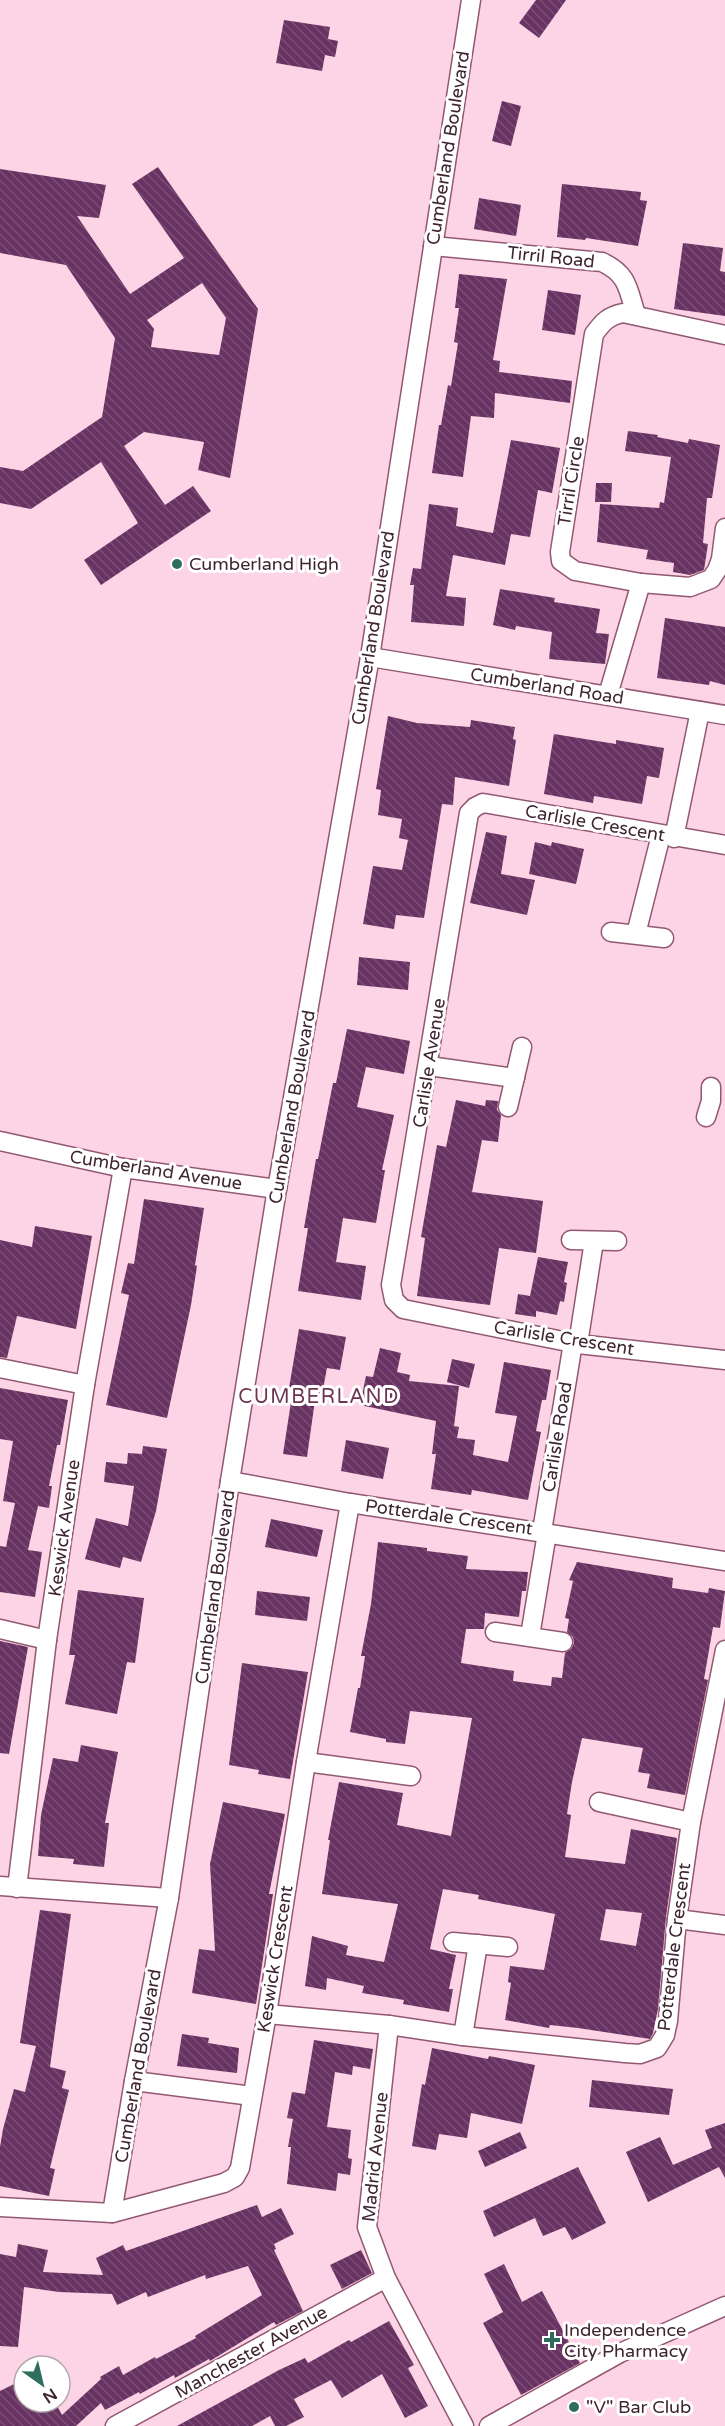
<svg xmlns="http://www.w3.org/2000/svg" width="725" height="2426" viewBox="0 0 725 2426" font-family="'Varela Round',sans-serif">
<defs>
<pattern id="building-back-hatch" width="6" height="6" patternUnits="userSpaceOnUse" patternTransform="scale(1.5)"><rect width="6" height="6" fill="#683262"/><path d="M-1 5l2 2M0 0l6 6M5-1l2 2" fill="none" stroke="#7b4e75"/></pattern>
</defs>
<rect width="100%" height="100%" fill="#fdd4e5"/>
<g fill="url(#building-back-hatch)" fill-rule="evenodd">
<polygon points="536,0 566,0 539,38 519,23"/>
<polygon points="284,20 330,27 328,39 338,41 335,57 325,55 322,71 276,63"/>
<polygon points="502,101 521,106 511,146 492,141"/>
<path d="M158,167L258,309L230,478L198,470L204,442L144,432L124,446L165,505L193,486L211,511L101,585L84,560L138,523L101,462L31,509L0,503V467L23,471L102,417L115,338L66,265L0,253V169L106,185L99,218L77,216L130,294L184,258L132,184ZM202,283L226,318L219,355L151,347L154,329L147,320Z"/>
<polygon points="562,184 641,192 640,200 647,201 638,246 586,238 585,240 557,237"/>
<polygon points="479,198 521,205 516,236 474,229"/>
<polygon points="683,243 723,248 720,271 725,272 725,316 674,309"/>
<polygon points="459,274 507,279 493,360 500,361 499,372 572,381 570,403 495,393 494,418 471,416 463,477 432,473 439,425 441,425 448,385 451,386 458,343 454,342 459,308 455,308"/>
<polygon points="548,290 581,295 575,335 542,330"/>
<polygon points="628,431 658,435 657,437 688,443 689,439 720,445 712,498 707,498 703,543 708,544 704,570 690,575 673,572 674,563 646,559 648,550 597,542 600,504 659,508 660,502 664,503 671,457 625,451"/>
<polygon points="511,440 560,448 552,493 538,490 530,537 511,534 505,565 453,555 446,596 466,598 464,626 411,622 414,585 410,585 413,568 421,569 429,504 458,508 456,526 493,533"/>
<polygon points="596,483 612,483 611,502 595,502"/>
<polygon points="500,589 555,598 554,602 600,609 596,633 609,634 605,664 549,659 552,632 516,626 515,630 493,625"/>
<polygon points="665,618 725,627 725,685 710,681 709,685 657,678"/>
<polygon points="388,716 417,723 470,727 471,720 515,727 513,739 516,740 509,786 455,777 453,805 442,804 424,918 396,915 394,929 363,924 373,866 402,870 408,840 399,838 402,819 378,815 381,790 376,789"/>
<polygon points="554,734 616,744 616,740 664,748 659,778 647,776 642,804 594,796 593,803 544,794"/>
<polygon points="486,832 507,836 501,874 535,880 527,915 470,903"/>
<polygon points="535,842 551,846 552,842 584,849 576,884 529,874"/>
<polygon points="359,957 410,962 408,990 357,985"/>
<polygon points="347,1029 410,1041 404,1074 366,1067 357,1107 394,1115 382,1170 385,1170 376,1223 343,1218 336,1262 366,1266 361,1300 298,1291 308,1228 304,1228 316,1159 318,1159 333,1083 336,1083"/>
<polygon points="456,1100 485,1106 486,1100 498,1101 497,1110 501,1115 498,1142 482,1140 472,1192 543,1201 536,1253 499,1248 490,1305 417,1296 425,1238 421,1237 437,1145 446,1147"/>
<polygon points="144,1199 204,1208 195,1265 197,1266 191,1305 167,1418 106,1405 129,1295 121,1293 128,1263 134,1264"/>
<polygon points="35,1226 92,1236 76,1329 17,1316 7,1358 0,1357 0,1240 32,1247"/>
<polygon points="538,1257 568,1262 564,1282 567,1283 564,1302 560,1301 557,1315 536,1311 536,1317 515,1314 518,1294 530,1296"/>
<polygon points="299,1329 346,1337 340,1370 327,1368 322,1394 316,1393 307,1457 283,1454 293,1389 289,1388"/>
<polygon points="380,1348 401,1353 397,1372 410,1375 409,1381 459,1386 454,1426 459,1427 457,1438 475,1440 473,1455 508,1462 517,1416 495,1413 504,1362 551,1370 546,1400 542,1400 536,1431 541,1432 528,1500 472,1490 471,1495 431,1489 436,1454 432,1454 436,1421 360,1405 366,1376 373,1377"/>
<polygon points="452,1359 475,1364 469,1388 447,1382"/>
<polygon points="0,1388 68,1400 60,1445 57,1445 49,1486 52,1486 49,1508 38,1506 28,1550 42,1552 35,1597 0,1592 0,1546 6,1547 15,1503 3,1501 13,1441 0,1439"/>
<polygon points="346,1440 389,1448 383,1479 341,1471"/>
<polygon points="143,1446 167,1449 156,1511 141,1562 123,1557 120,1568 85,1559 96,1518 128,1526 134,1486 104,1482 106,1462 127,1464 128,1453 142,1454"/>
<polygon points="271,1519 323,1530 317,1557 265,1547"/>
<path d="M378,1542L427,1548V1551L468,1556L466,1569L528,1572L526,1591H522L519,1617L485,1613L484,1629H466L461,1663L514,1671L513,1681L551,1686L552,1677L562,1678L565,1653L571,1649L574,1643L573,1637L567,1632L569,1619L565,1618L573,1581L569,1580L577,1562L673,1578L672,1588L708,1593L709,1588L725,1591L720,1628L713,1627L704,1679L708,1680L685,1795L647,1788L650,1774L638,1772L643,1748L582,1738L572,1782L567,1814L571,1815L565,1857L625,1864L631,1829L677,1838L666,1917L658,2009L653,2033L650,2039L578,2028L550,2025L549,2028L505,2020L511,1983L508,1982L510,1966L544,1970L555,1914L478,1899L479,1895L443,1889L430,1949L456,1955L449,1989H453L449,2012L403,2004L404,2000L362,1993L364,1986L327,1978L326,1990L305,1986L312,1936L348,1946L346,1955L384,1962L398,1904L322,1894L330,1840H328L339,1782L403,1793L397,1825L451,1836L472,1718L410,1711L405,1744L386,1742V1739L350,1732L358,1688H360L365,1656H361L371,1604ZM606,1909L642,1913L636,1946L600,1940Z"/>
<polygon points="78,1590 144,1598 135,1663 127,1662 117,1714 65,1704 75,1655 69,1655"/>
<polygon points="257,1591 310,1597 307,1621 255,1615"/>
<polygon points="0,1641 28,1647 9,1754 0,1753"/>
<polygon points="242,1663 308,1672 290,1779 258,1774 259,1770 229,1765"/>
<polygon points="81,1745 118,1752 105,1823 109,1823 104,1867 73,1864 74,1859 38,1856 41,1815 53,1758 78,1762"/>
<polygon points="223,1802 285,1814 269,1894 273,1894 256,2004 192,1993 199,1949 215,1951 210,1864"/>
<polygon points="40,1910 71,1914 50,2067 66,2071 62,2088 69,2090 50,2168 55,2169 49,2196 0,2186 0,2147 3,2129 14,2089 25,2092 36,2046 20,2043"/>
<polygon points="182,2034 209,2038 208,2043 239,2048 237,2073 177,2066"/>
<polygon points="314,2040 373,2049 370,2069 353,2066 352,2075 335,2072 327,2127 351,2130 348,2158 352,2159 350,2175 338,2173 336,2191 287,2184 291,2147 288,2147 293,2119 287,2118 292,2092 305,2094"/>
<polygon points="432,2048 488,2059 489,2056 535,2065 522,2124 471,2113 467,2138 439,2134 436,2150 412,2146 422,2084 425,2085"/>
<polygon points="592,2080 673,2089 669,2115 589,2107"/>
<polygon points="725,2123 725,2178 719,2167 648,2202 626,2152 660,2137 673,2165 712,2148 705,2130"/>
<polygon points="520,2132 527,2148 485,2167 478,2151"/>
<polygon points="578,2167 606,2223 572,2240 565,2227 543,2236 535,2218 494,2237 483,2211"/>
<polygon points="257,2205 262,2217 281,2208 294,2234 274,2244 276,2249 274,2250 303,2311 276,2325 274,2322 210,2361 209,2359 175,2378 174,2375 140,2394 139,2392 105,2410 101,2403 76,2426 0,2426 0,2391 24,2379 24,2402 55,2402 62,2415 101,2379 100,2377 119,2366 123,2375 155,2357 156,2359 196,2338 195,2336 262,2295 248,2266 206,2279 205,2275 148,2297 146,2292 117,2305 112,2294 59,2292 24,2287 18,2347 0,2346 0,2254 16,2257 18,2244 48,2250 43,2272 103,2275 96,2258 123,2245 126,2251"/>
<polygon points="361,2250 372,2273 342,2289 330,2265"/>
<polygon points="504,2264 522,2302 542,2291 580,2363 521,2395 483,2323 503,2312 484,2274"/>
<polygon points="389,2321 414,2365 408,2368 428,2406 405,2418 382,2374 342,2398 331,2380 294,2399 304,2417 286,2426 275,2426 270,2416 252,2426 177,2426 279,2370 305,2358 308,2363 349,2340 351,2342"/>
</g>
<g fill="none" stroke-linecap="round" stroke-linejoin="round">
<g stroke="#925872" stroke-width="21">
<g id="minor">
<path d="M433,246L602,262C628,274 628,289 636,315"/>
<path d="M725,335L623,313C608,316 603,322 594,334L560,552L561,561L575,571L641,583L690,587L711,579L717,570L721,559L725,528"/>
<polyline points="370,657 725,715"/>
<polyline points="608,695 641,583"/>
<polyline points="674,838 700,711"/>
<polyline points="725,845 483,803 475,807 469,813 391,1285 394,1300 403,1309 578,1344 725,1360"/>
<polyline points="611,932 664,938"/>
<polyline points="636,934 661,835"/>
<polyline points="429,1066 515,1078"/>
<polyline points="508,1107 522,1047"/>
<polyline points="706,1117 711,1101 711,1087"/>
<polyline points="0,1141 123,1168 277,1189"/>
<polyline points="571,1240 617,1241"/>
<polyline points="578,1344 594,1241"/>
<polyline points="0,1368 85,1385"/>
<polyline points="230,1481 350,1503 725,1561"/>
<polyline points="542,1531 573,1343"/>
<polyline points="0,1629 47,1640"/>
<polyline points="495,1632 563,1642"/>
<polyline points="530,1636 547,1533"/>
<polyline points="306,1762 411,1776"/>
<polyline points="599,1802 691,1822"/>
<polyline points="0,1886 169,1898"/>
<polyline points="17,1888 47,1640 85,1385 123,1168"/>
<polyline points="677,1919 725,1925"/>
<polyline points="453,1942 508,1947"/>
<polyline points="267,2014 389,2025 367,2227 386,2278 464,2426"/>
<polyline points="389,2025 463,2036 625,2053 640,2054 657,2048 665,2035 668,2021 677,1919 691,1822 725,1650"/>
<polyline points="463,2036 478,1944"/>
<polyline points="134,2081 252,2096"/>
<polyline points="0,2207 112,2213 224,2183 235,2177 240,2168 267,2014 306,1762 350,1503"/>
<polyline points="112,2213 134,2081 169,1898 230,1481 277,1189 370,657 471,0"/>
<polyline points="115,2426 386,2278"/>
<polyline points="489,2426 620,2353 725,2306"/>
</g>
</g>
<use href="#minor" stroke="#fff" stroke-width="18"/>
</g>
<g fill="#2f6e5c" stroke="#fff" stroke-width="2">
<circle cx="177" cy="564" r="6"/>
<path d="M549 2331h6v6h6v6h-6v6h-6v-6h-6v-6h6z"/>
<circle cx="574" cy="2407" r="6"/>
</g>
<g text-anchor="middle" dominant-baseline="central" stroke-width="6" stroke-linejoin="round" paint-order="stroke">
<g font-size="18" fill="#3e2530" stroke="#fff">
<text transform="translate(448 148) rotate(-81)">Cumberland Boulevard</text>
<text transform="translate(551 257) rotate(6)">Tirril Road</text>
<text transform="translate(571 481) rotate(-81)">Tirril Circle</text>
<text transform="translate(373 628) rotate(-81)">Cumberland Boulevard</text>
<text transform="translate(547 686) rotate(9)">Cumberland Road</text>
<text transform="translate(595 823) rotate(10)">Carlisle Crescent</text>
<text transform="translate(429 1063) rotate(-81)">Carlisle Avenue</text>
<text transform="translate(292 1107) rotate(-80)">Cumberland Boulevard</text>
<text transform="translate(156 1170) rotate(9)">Cumberland Avenue</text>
<text transform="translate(564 1338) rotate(9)">Carlisle Crescent</text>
<text transform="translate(557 1437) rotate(-81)">Carlisle Road</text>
<text transform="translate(449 1517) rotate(8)">Potterdale Crescent</text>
<text transform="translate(64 1528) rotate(-82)">Keswick Avenue</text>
<text transform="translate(215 1587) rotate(-82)">Cumberland Boulevard</text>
<text transform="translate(674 1947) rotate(-83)">Potterdale Crescent</text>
<text transform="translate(275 1959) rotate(-81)">Keswick Crescent</text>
<text transform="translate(138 2066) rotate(-80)">Cumberland Boulevard</text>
<text transform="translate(375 2157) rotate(-84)">Madrid Avenue</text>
<text transform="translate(251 2352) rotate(-29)">Manchester Avenue</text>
</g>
<g font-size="18" fill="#3e2530" stroke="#fff" text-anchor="start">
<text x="189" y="564">Cumberland High</text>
<text x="564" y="2330">Independence<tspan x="564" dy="21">City Pharmacy</tspan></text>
<text x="586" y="2407">"V" Bar Club</text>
</g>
<g font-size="20" letter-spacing="1.5" fill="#6c354f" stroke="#fff">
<text x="319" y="1397">CUMBERLAND</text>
</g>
</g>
<g transform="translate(42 2384) rotate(146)"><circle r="28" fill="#ffffff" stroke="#b2a8ac" stroke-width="1.5"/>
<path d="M0-4.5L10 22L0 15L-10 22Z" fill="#2f6e5c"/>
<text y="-9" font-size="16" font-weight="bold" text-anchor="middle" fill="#3e2530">N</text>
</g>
</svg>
